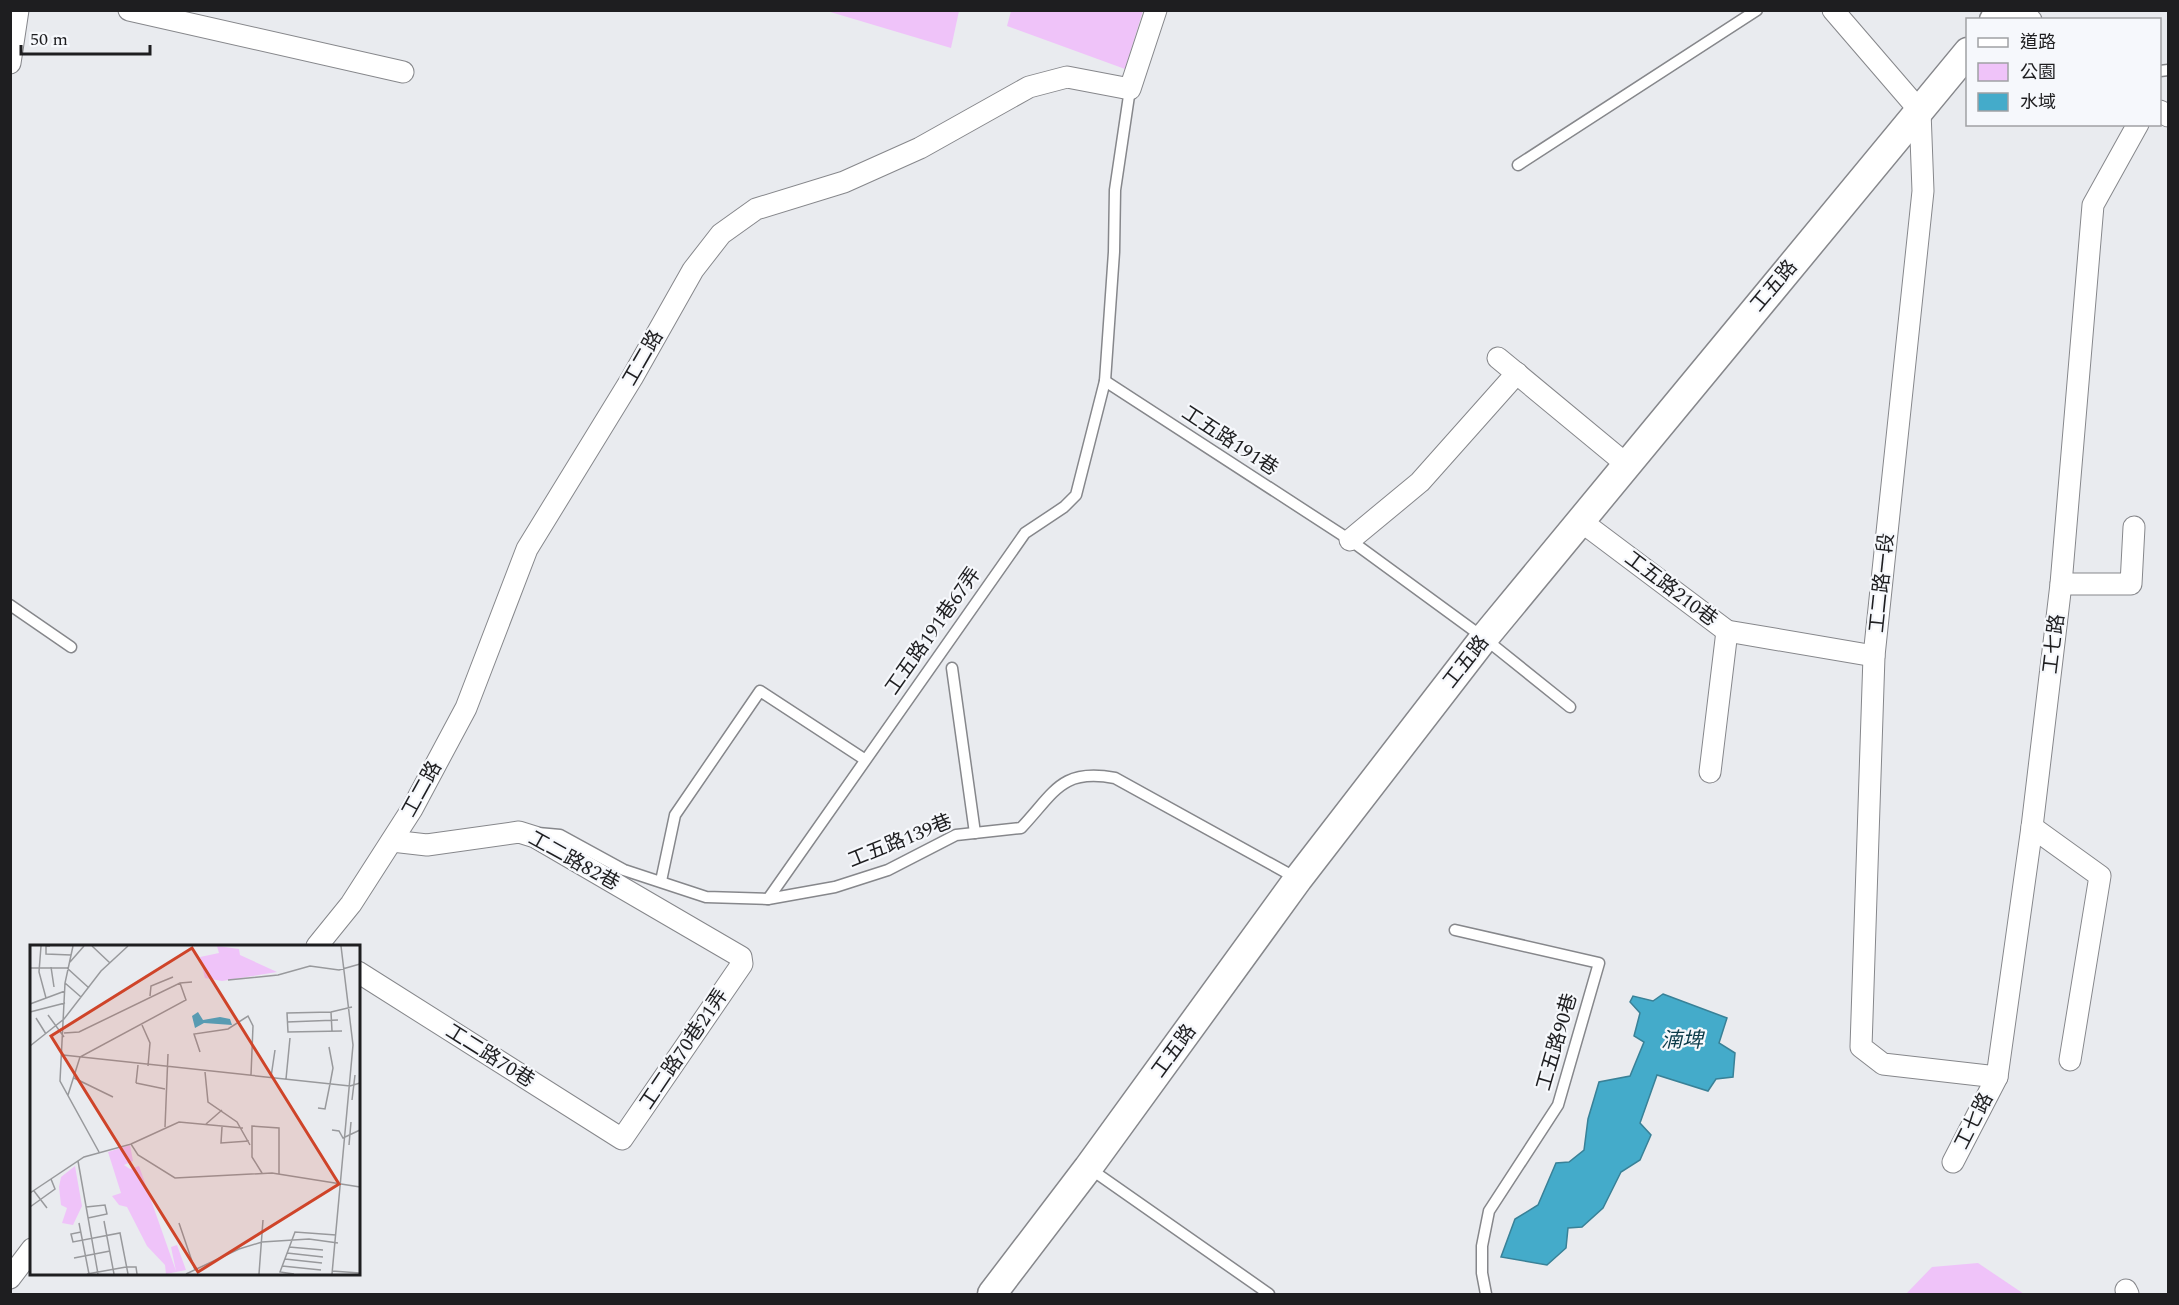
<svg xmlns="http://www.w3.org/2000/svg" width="2179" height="1305" viewBox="0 0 2179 1305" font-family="Spectral,'Noto Sans TC',serif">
<rect width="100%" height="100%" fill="#e9ebef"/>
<g fill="#efc3f9">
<polygon points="827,11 959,10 959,11 951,48"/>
<polygon points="1011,11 1011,10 1143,11 1125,69 1007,26"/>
<polygon points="1978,1263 2024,1294 1906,1294 1932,1267"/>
</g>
<polygon fill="#44abca" stroke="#398197" stroke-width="1.5" points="1663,994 1727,1018 1719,1043 1735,1053 1733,1077 1716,1079 1708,1091 1657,1075 1640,1123 1651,1135 1640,1160 1621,1172 1603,1208 1582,1227 1568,1228 1566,1248 1547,1265 1501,1257 1515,1219 1538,1205 1556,1163 1569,1162 1584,1150 1588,1119 1599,1082 1630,1076 1644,1042 1634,1036 1640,1013 1630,1002 1633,996 1653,1001"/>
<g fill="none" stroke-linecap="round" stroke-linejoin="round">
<g stroke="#86878b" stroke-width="13">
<g id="lane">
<polyline points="2160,71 2168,70"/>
<polyline points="1518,165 1757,10"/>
<polyline points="1105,381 1350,540 1484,638 1570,707"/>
<polyline points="10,605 71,647"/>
<polyline points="952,668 975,833"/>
<path d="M538,833L560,835L624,870L706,897L768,899L835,887L888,870L956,835L1021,828C1055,792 1061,768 1115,778L1298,879"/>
<polyline points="661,881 675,815 760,691 864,759"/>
<polyline points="768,899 1025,533 1064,507 1076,495 1105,381 1114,252 1115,190 1130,89"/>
<polyline points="1455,930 1599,963 1558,1105 1489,1211 1482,1246 1482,1273 1486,1294"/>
<polyline points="1089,1168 1269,1294"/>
</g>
</g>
<g stroke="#86878b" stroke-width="23">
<g id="street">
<polyline points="129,10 403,72"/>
<polyline points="1833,10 1920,111 1923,191 1874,656 1861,1047 1883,1064 1997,1077"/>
<polyline points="2019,10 2031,20"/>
<polyline points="10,63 18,10"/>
<polyline points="2160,111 2168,116"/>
<polyline points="1498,358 1626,464"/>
<polyline points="1582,522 1727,631 1874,656"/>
<polyline points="1350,540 1420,482 1517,373"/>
<polyline points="2061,584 2131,584 2134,527"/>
<polyline points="1710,772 1727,631"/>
<polyline points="2032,827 2100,876 2070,1060"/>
<polyline points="317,946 351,904 412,809 466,708 527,549 632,378 693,270 721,234 756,209 844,182 920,148 1029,87 1067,77 1130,89 1156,10"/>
<polyline points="358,972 622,1139 742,964 741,957 535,837 519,832 427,845 392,841"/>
<polyline points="1953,1162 1997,1077 2032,827 2061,584 2093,205 2138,124"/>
<polyline points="10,1278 32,1249"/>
<polyline points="2126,1290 2128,1294"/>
</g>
</g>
<g stroke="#86878b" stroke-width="31">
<g id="secondary">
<polyline points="1994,20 2001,10"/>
<polyline points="992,1294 1088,1168 1298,879 1484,638 1968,52"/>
</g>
</g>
<use href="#lane" stroke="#fff" stroke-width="10"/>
<use href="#street" stroke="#fff" stroke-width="21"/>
<use href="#secondary" stroke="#fff" stroke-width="28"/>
</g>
<g text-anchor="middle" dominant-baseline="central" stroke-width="4.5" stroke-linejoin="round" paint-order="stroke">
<g font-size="20" fill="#1e1e20" stroke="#f6f8fc">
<text transform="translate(1774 286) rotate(-50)">工五路</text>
<text transform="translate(643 358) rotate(-60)">工二路</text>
<text transform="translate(1230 441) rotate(33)">工五路191巷</text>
<text transform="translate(1882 583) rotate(-84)">工二路一段</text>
<text transform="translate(1671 589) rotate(37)">工五路210巷</text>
<text transform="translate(933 631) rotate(-55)">工五路191巷67弄</text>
<text transform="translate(2054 644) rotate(-83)">工七路</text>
<text transform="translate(1466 662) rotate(-52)">工五路</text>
<text transform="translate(422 789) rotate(-61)">工二路</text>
<text transform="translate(900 841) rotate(-22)">工五路139巷</text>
<text transform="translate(574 861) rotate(29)">工二路82巷</text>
<text transform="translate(1557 1042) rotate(-74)">工五路90巷</text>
<text transform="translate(684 1049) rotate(-56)">工二路70巷21弄</text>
<text transform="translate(1174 1051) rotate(-54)">工五路</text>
<text transform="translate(490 1056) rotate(32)">工二路70巷</text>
<text transform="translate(1974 1121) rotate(-63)">工七路</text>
</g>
<g font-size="21" font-style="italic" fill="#0c3b49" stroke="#f6f8fc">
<text x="1682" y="1041">湳埤</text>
</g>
</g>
<g transform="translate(30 945)">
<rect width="330" height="330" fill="#e9ebef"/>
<path d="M187,1L209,4L210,10L247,27L192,36L175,33L170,12L189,8ZM100,200L103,216L94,220L100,224L109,221L146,326L141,302L147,300L156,325L136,329L135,320L117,301L97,262L89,260L82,251L91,248L78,207ZM45,221L52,261L43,280L32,278L37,263L31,260L29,242L31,232Z" fill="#efc3f9"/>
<path d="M168,67L173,75L190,72L200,74L202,80L174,78L165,83L162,71Z" fill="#44abca"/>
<path fill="none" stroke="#98999c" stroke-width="1.5" d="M11,1L9,27L16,53M20,1H16V9L41,10M43,1L35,38L30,136L69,207M62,1L80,18M40,17L54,1M21,22L24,42M0,23H37L59,43M198,35L248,30L280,21L309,25L330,19M35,38L51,52M120,51L121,41L143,32M0,59L35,46M0,67L35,58M301,67L322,62M18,70L34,92M6,73L16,89M257,77L308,75M112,80L120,98L118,121M302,86L301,67L257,68L258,87L312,86M34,88L49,87L150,38L162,37M0,101L34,74L71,26L98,1M170,107L164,89L198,84L218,71L223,81L221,130M33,110L320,141L330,138M175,127L178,157L207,177L220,200M241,132L245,105M44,133L83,152M256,134L260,93M106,138L135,144M106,138L108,120M38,150L50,112L156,55L150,38M322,155L325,130M288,163L295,164L300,139L303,123L299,102M176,179L192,165M135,182L138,109M192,182L191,198L219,196M302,185L309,186L313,193L330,185M101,199L149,177L213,183M319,200L321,177M48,216L68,329M232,228L222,212V181L249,183V229M4,246L17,263M0,248L54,212L101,199L108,210L145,233L242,228L330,242M0,262L25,244L21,234M56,262L75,260L77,269L58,273M74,276L84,329M49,278L59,329M149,278L165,325M51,287L41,289L43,297L90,288L98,329M259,302L293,305M257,308L293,312M44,313L80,306M255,314L292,318M252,321L291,325M302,326L330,328M57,329L96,322H106L107,329M156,329L209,304L232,297L279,294L308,298M229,329L233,275M264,329L250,327L265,287L306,290M302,329L323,100L311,1"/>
<path fill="#cf4429" fill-opacity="0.15" stroke="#cf4429" stroke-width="3" d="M162,3L309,239L168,327L21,91Z"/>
<rect width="330" height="330" fill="none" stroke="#1e1e20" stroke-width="3"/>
</g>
<rect width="2179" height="1305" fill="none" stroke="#1e1e20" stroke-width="24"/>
<rect x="1966" y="18" width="195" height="108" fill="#f6f8fc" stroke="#a0a1a4" stroke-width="1.5"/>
<rect x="1978" y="38" width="30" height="9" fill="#ffffff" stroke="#a0a1a4" stroke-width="1.5"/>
<text x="2020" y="48" font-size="18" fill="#1e1e20">道路</text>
<rect x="1978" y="63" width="30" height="18" fill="#efc3f9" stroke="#a0a1a4" stroke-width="1.5"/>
<text x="2020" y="78" font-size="18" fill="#1e1e20">公園</text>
<rect x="1978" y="93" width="30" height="18" fill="#44abca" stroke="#a0a1a4" stroke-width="1.5"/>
<text x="2020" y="108" font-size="18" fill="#1e1e20">水域</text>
<path d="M21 45v9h129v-9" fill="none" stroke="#1e1e20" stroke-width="3"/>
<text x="30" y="45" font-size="18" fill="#1e1e20" stroke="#f6f8fc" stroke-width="4.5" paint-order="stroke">50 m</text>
</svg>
